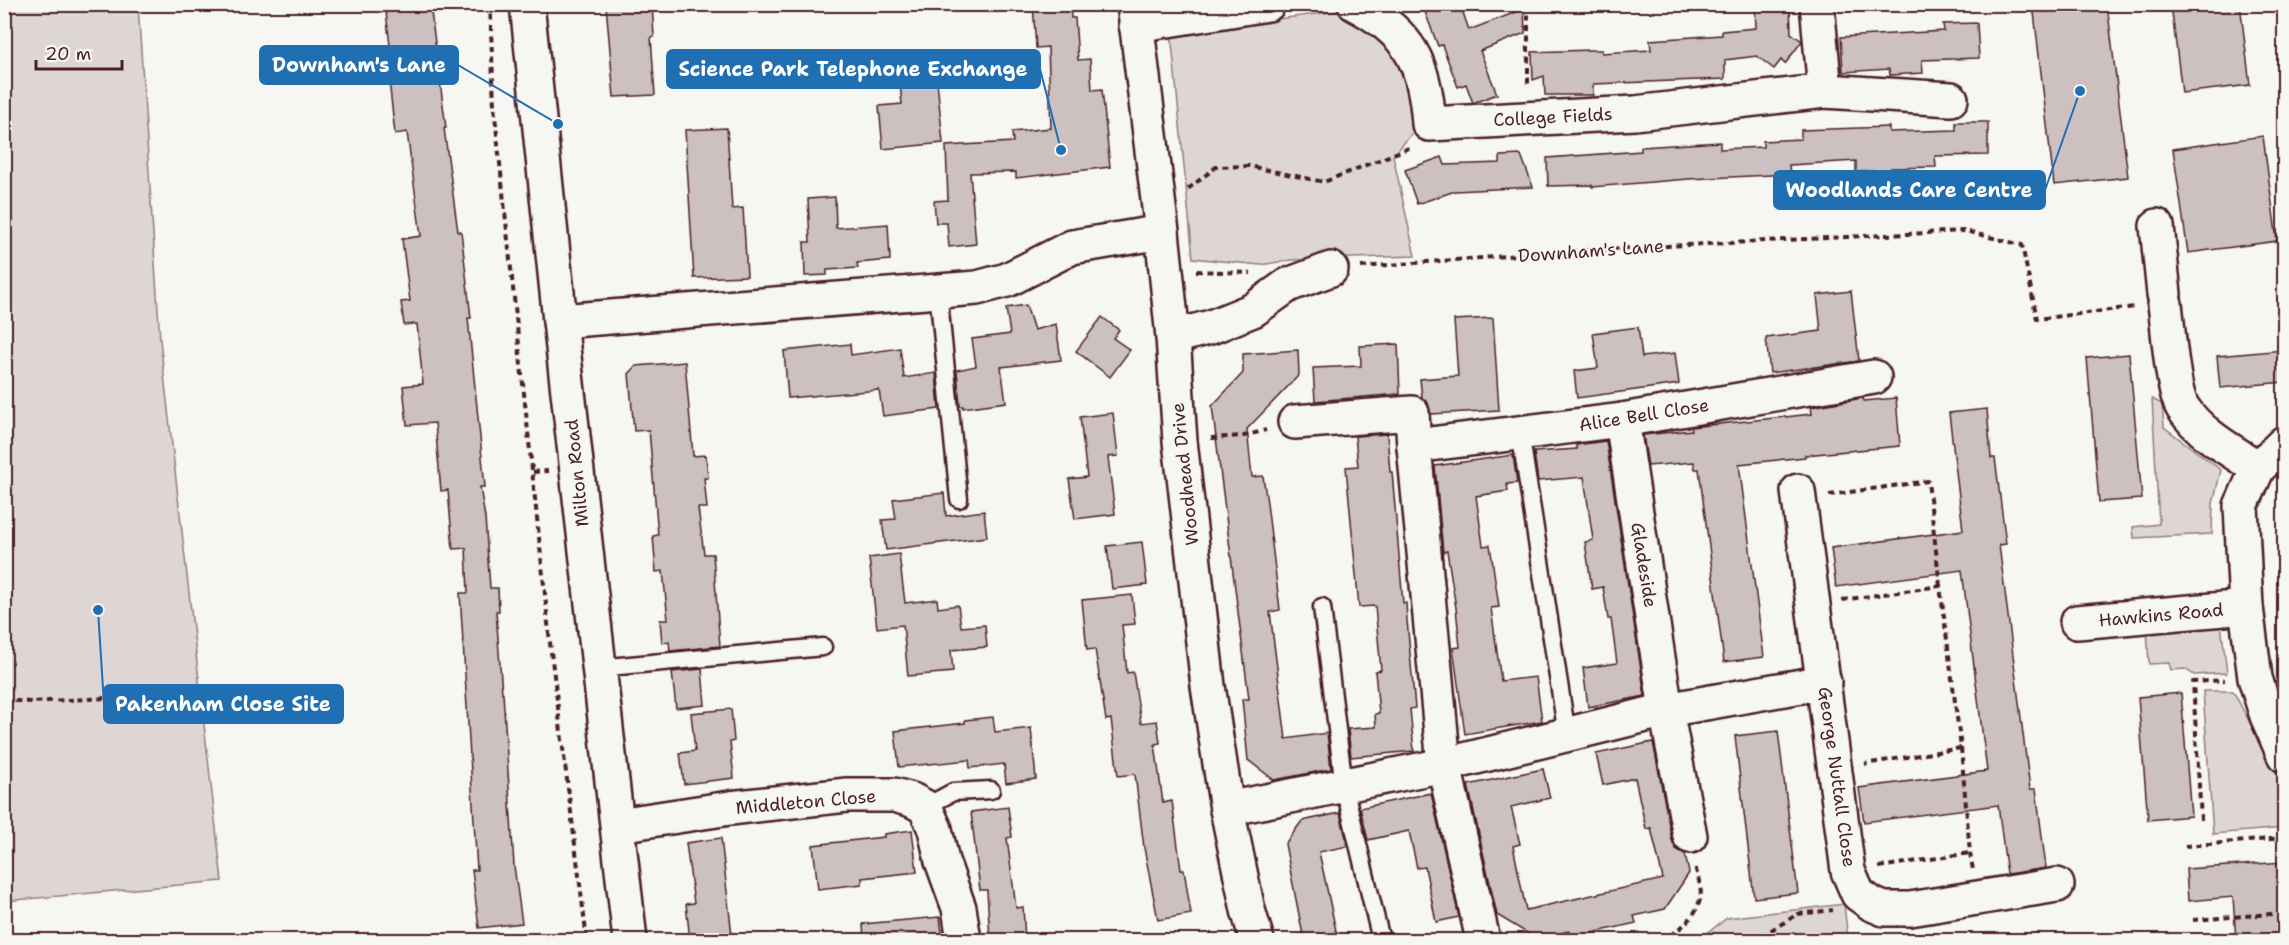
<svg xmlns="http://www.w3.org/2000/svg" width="2289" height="945" viewBox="0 0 2289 945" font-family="'Shantell Sans',sans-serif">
<rect width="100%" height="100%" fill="#f6f6f2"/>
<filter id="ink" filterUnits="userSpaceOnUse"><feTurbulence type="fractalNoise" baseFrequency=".0167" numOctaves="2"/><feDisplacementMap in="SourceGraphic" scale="12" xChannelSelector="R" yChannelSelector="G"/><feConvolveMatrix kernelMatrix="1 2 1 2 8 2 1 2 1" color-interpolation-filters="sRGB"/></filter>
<g filter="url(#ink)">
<g fill="#ddd6d5" stroke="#947a80" stroke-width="1.5">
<polygon points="5,4 138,5 160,340 222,881 5,901"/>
<polygon points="1339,11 1370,27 1395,57 1411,93 1414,131 1393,156 1415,256 1291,260 1260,265 1193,258 1171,33"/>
<polygon points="2152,399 2162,404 2164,427 2221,470 2213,503 2212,534 2134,538 2133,527 2159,524"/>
<polygon points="2221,624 2227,673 2194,675 2185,669 2171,670 2169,663 2149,664 2147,629"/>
<polygon points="2203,691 2233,691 2284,787 2284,828 2213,834"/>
<polygon points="1844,904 1848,940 1698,940 1727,918"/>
</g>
<g fill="#ccc1c0" stroke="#4a1f2b" stroke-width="1.5">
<polygon points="385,4 430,4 446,128 444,128 458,232 461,231 471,318 468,318 485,487 480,487 485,518 490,588 498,588 499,611 496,611 502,693 503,693 514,866 522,923 479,928 472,870 477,870 460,593 468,593 466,548 453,549 448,490 441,491 435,423 407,425 403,386 423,384 417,324 404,325 401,302 410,301 402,239 421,236 407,132 395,134 388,71 393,70"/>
<polygon points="652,4 654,37 651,37 655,95 614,97 606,5"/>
<polygon points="1033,4 1070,4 1071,18 1075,18 1078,60 1090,59 1092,90 1102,89 1110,167 1016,178 1016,172 970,173 976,244 949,247 947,223 936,223 934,201 948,200 946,146 1013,142 1012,132 1051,128 1048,47 1036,48"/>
<polygon points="1422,4 1460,4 1469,30 1524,9 1525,33 1480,51 1497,94 1473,103 1466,84 1458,87 1442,45 1438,46"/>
<polygon points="1755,4 1790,4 1791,33 1802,41 1785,64 1781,60 1774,69 1757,56 1725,60 1725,79 1593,84 1593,95 1545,95 1544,76 1533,80 1532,52 1592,50 1602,50 1602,53 1651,50 1650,40 1722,35 1722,31 1756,28"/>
<polygon points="2033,4 2107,4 2128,177 2054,185"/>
<polygon points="2171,4 2240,4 2250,85 2182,93"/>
<polygon points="1977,23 1979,58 1922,60 1923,73 1890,75 1889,69 1843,72 1841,37 1944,31 1943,24"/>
<polygon points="937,81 943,143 883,149 879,106 902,104 900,84"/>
<polygon points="1956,122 1988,122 1988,155 1935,156 1936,167 1891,168 1892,170 1856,172 1856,161 1789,165 1790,174 1688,179 1592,187 1592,185 1548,186 1547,158 1641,151 1641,147 1720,142 1720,149 1763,147 1763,141 1801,139 1801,130 1889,127 1889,132 1956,130"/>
<polygon points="727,128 732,209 743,208 747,276 694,278 685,130"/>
<polygon points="2263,136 2277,241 2188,253 2173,149"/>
<polygon points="1521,155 1533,187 1455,191 1417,204 1405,170 1442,157 1445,165 1500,163 1500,156"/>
<polygon points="835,197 836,228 888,224 890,260 857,263 858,268 827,270 827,275 805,276 804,242 810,242 808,199"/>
<polygon points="1851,291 1859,361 1770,373 1766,338 1821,331 1817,295"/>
<polygon points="1026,305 1034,330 1056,324 1061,360 1001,367 1006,402 963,408 963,406 960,406 957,370 976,366 972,339 1010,334 1006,308"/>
<polygon points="1102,317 1119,330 1113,338 1130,350 1110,377 1076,351"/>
<polygon points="1493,318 1499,410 1431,414 1428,403 1422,398 1420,379 1458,376 1454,320"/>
<polygon points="1638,327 1642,357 1675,353 1679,384 1577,398 1574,371 1598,368 1593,333"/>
<polygon points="850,344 851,355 900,348 904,378 936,373 939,409 883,416 879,390 788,398 784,351"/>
<polygon points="1398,344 1400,394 1315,401 1313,368 1361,366 1360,346"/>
<polygon points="1298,350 1299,375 1247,429 1252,477 1263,476 1267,503 1280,610 1270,612 1286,739 1327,733 1331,769 1274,780 1248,760 1242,699 1249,699 1212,406 1243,373 1243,354"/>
<polygon points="2284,350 2284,382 2220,388 2217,356"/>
<polygon points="2129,354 2142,499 2099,502 2087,358"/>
<polygon points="685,362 693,456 706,455 708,478 704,478 707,508 698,508 704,554 713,554 720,646 670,651 669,642 662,643 660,620 668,620 663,571 656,572 653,536 658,535 649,430 634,431 629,374 636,366"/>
<polygon points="1863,398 1864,401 1896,398 1900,446 1805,455 1805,457 1739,464 1764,657 1724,662 1699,469 1695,469 1694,462 1648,466 1643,435 1692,430 1691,427 1812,414 1811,407"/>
<polygon points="1987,409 1991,458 1995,458 2006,544 1999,545 2030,789 2036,789 2046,868 2007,874 1998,805 1864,822 1859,788 1987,771 1962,570 1836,587 1831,548 1963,530 1949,413"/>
<polygon points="1113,413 1118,456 1108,457 1115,514 1075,519 1069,479 1087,477 1080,417"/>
<polygon points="1387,434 1390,472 1392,472 1403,603 1406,603 1407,620 1415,708 1410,709 1414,751 1351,757 1348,729 1376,727 1375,714 1379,713 1375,671 1381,670 1375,606 1359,607 1346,467 1358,466 1355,436"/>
<polygon points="1606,441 1645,696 1588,707 1583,668 1617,663 1611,619 1608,619 1603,587 1592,589 1585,542 1593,540 1584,477 1538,481 1534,452 1577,449 1576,445"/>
<polygon points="1513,455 1517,483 1507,484 1508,491 1476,496 1483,546 1490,545 1499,607 1491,608 1501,681 1536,677 1542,721 1465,734 1453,648 1460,647 1456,608 1447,551 1443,552 1435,466"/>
<polygon points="944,493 946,516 984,511 987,537 886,550 882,520 896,519 893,499"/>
<polygon points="1142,542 1147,585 1112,589 1107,546"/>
<polygon points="899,554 905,603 937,599 938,608 958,605 961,627 985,625 987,647 951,650 953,672 908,676 903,625 877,628 869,558"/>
<polygon points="1132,595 1135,624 1122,625 1127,673 1133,672 1141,723 1157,721 1160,743 1155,744 1163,803 1172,801 1181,870 1184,870 1191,914 1158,920 1144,848 1135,774 1118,776 1111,719 1106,720 1095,649 1087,650 1082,600"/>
<polygon points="702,669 705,705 676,708 672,672"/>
<polygon points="2181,693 2191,816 2148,820 2138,697"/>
<polygon points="731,709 734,741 730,742 734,778 684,784 680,753 695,751 691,713"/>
<polygon points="993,717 995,732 1031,728 1036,779 1006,783 1004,764 970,768 969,760 899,767 895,731 965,723 965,720"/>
<polygon points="1778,731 1798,893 1754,898 1735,736"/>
<polygon points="1653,742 1672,840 1676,849 1685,854 1689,873 1665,909 1634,916 1636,923 1570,938 1569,931 1537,939 1497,915 1468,785 1543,769 1550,798 1511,807 1520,844 1513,846 1526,910 1663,879 1651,828 1646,829 1635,778 1603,785 1596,754"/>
<polygon points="1431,793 1459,917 1436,922 1425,867 1417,868 1409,831 1368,840 1360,808"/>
<polygon points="1008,807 1012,837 1007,838 1016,908 1023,907 1025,940 990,940 987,890 980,890 971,812"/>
<polygon points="1340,813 1348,846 1319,852 1338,940 1304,940 1285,844 1302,821"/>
<polygon points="912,830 917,872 862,878 862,884 818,889 813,845 884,837 884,834"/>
<polygon points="721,838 732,936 690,940 686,904 694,903 686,843"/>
<polygon points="2284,862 2284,940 2236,940 2233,897 2188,901 2186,869"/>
<polygon points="940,917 943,940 864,940 863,924"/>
</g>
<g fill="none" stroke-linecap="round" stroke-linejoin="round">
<g stroke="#4a1f2b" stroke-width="21">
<g id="lane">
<polyline points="938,291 959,499"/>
<polyline points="1520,432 1567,735"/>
<polyline points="1322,607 1344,786 1381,940"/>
<polyline points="598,668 823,647"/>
<polyline points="925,807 953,792 991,790"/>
</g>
</g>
<g stroke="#4a1f2b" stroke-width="38">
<g id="street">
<polyline points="1134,4 1162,232 1173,337 1180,441 1208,686 1227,809 1248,910 1257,940"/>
<path d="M1355,4C1410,33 1425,63 1429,124L1635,113L1825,91L1951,99"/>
<polyline points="1817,4 1825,91"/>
<polyline points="1136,25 1268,4"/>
<polyline points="2157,226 2164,294"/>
<path d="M2165,304C2168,326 2172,391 2183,408C2201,435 2232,451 2258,468"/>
<polyline points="560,321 977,288 1007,280 1072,247 1162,232"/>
<polyline points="1173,337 1211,327 1253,310 1288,285 1331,269"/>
<polyline points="1622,420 1666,710 1690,836"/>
<polyline points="1295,422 1412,413 1414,446"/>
<polyline points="2284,443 2258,468 2241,506 2246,607 2255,678 2267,716 2284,755"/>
<polyline points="1798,491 1848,871 1858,894 1872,904 1884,909 1910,909 2057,885"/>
<polyline points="2077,622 2246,607"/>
<polyline points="1227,809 1444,765 1666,710 1824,682"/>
<polyline points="618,825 730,808 847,795 894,795 912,800 925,807 935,829 942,861 959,908 964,940"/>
<polyline points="1483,940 1444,765 1414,446 1622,420 1874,377"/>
</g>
</g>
<g stroke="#4a1f2b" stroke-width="38">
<polyline id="primary" points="527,4 560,321 630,940"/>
</g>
<g stroke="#4a1f2b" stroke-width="4" stroke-dasharray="6 4.5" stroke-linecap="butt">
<polyline points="490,4 494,106 551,652 587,940"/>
<polyline points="1528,4 1528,88"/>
<polyline points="1188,189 1216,167 1249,166 1324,182 1411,147"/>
<polyline points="1361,267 1588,250 1965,231 2022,245 2037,319 2135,307"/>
<polyline points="1196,271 1251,273"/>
<polyline points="1211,438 1244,436 1266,430"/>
<polyline points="533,472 548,471"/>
<polyline points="1829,495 1928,481 1940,586"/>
<polyline points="1842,600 1940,586 1961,748 1865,764"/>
<polyline points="4,700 30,702 183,694"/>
<polyline points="1961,748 1970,853 1973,870"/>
<polyline points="2201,820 2193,682 2225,680"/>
<polyline points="2185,846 2284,838"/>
<polyline points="1879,867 1970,853"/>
<polyline points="2193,920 2284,913"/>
<path d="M1661,940C1678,932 1696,918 1700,899C1703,890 1697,875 1695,866"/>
<polyline points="1741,940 1763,935 1798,914 1833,910"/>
</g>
<use href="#lane" stroke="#f6f6f2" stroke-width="16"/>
<use href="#street" stroke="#f6f6f2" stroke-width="33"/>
<use href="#primary" stroke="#f6f6f2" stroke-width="33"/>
</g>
</g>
<g text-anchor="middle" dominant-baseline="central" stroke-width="4.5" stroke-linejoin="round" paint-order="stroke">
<g font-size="18" fill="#4a1f2b" stroke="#f6f6f2">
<text transform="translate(1553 117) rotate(-3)">College Fields</text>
<text transform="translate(1591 251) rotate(-4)">Downham's Lane</text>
<text transform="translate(1644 415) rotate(-9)">Alice Bell Close</text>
<text transform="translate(577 473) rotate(-96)">Milton Road</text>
<text transform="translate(1185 474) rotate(-96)">Woodhead Drive</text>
<text transform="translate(1644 565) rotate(81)">Gladeside</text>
<text transform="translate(2161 615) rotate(-5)">Hawkins Road</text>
<text transform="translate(1837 777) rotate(82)">George Nuttall Close</text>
<text transform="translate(806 802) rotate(-5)">Middleton Close</text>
</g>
</g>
<path fill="none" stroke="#1f6fb2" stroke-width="2" d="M558 124L458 65M1061 150L1040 69M2080 91L2045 190M98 610L104 704"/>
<g fill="#1f6fb2" stroke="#f6f6f2" stroke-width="2">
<circle cx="558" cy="124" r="6"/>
<circle cx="1061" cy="150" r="6"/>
<circle cx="2080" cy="91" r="6"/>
<circle cx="98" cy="610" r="6"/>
</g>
<g fill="#1f6fb2" stroke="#1f6fb2" stroke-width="2">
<rect x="260" y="46" width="198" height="38" rx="6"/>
<rect x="667" y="50" width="373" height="38" rx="6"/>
<rect x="1774" y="171" width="271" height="38" rx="6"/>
<rect x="104" y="685" width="239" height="38" rx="6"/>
</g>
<g font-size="20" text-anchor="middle" font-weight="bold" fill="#fff">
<text x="359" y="72">Downham's Lane</text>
<text x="853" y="76">Science Park Telephone Exchange</text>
<text x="1909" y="197">Woodlands Care Centre</text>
<text x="223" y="711">Pakenham Close Site</text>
</g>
<rect width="2289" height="945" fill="none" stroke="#f6f6f2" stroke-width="24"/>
<rect x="12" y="12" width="2265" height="921" fill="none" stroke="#4a1f2b" stroke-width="2" filter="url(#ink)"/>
<path d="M36 60v9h86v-9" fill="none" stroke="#4a1f2b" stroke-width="3"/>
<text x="45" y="60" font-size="18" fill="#4a1f2b" stroke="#f6f6f2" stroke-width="4.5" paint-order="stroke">20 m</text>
</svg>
